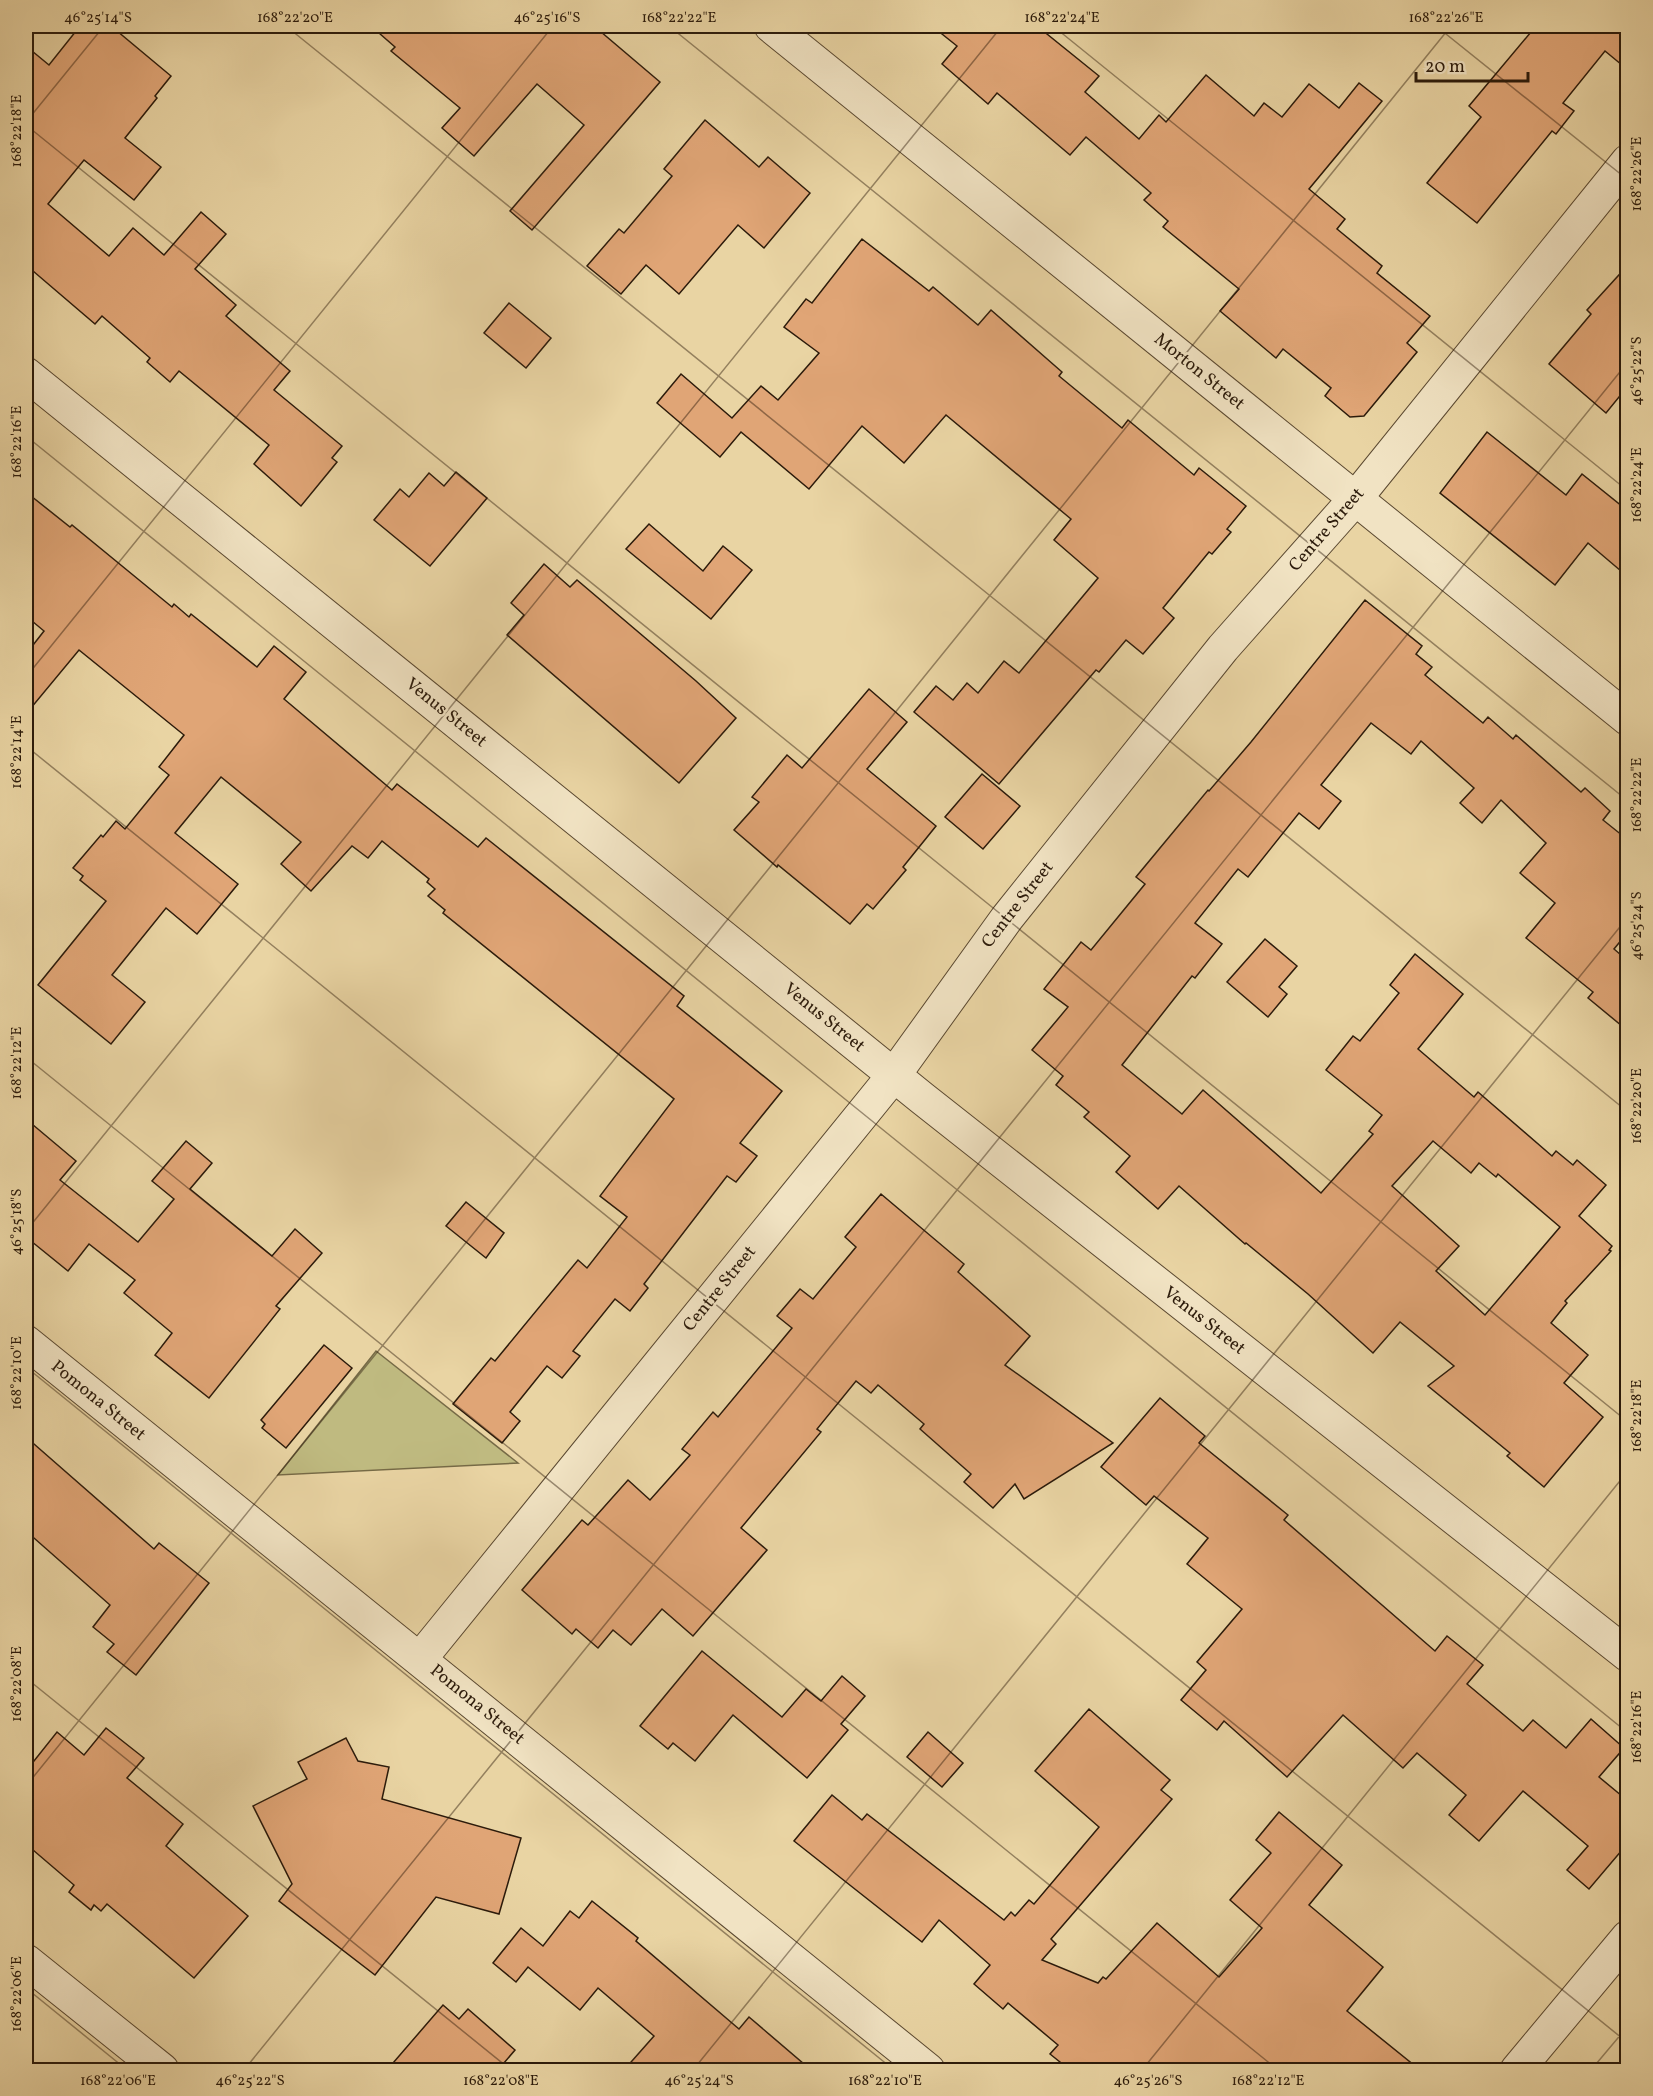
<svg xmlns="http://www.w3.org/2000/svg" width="1653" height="2096" viewBox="0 0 1653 2096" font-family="Vollkorn,serif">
<rect width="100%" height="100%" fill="#e9d4a3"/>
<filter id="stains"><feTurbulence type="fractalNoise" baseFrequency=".00333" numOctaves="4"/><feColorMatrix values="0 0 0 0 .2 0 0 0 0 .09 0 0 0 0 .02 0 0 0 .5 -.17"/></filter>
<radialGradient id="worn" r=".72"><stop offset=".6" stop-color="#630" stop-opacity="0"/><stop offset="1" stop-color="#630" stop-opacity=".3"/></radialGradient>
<polygon fill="#bfba80" stroke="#766a46" stroke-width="1.5" points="376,1351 518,1463 278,1475"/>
<g fill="#e0a576" stroke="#2c1b0b" stroke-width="1.5" fill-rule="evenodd">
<polygon points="80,26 111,26 171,76 155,96 157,98 125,138 161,167 134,200 84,160 48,204 109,256 133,228 164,255 201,212 226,234 195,269 236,305 226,316 290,371 274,390 342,446 332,458 337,462 301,506 254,464 269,445 179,371 170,382 147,362 150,358 102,316 95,324 26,265 26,46 49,65"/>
<polygon points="371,26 594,26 660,82 532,230 510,211 584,125 537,84 474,156 442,128 460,108 391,51 395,47"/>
<polygon points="932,26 1037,26 1099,76 1085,92 1139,139 1159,115 1166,122 1206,75 1254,116 1264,103 1282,117 1309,84 1339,108 1359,83 1382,101 1309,189 1345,219 1337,229 1382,266 1377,273 1430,316 1407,343 1417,352 1364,416 1350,417 1325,396 1331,388 1283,349 1276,358 1220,311 1239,289 1163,227 1168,221 1144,200 1151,193 1086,137 1070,155 997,93 988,104 942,64 957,46"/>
<polygon points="1536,26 1628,26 1628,70 1605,51 1563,103 1574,111 1556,134 1552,131 1477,223 1427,183 1481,117 1469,106"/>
<polygon points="705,120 759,167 768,157 810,193 764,248 738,225 679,294 646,265 621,294 587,266 619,229 624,233 672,176 664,169"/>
<polygon points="862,239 929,291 933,287 978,325 991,310 1062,372 1059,376 1122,428 1128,420 1194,475 1199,468 1246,506 1227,529 1231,532 1212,554 1209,552 1163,608 1174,618 1143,654 1126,640 1099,672 1096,670 999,784 914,712 936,686 953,700 967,683 978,693 1004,661 1019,673 1098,578 1054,540 1071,519 946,415 904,463 862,426 809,489 741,432 720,457 657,403 681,374 732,418 761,386 778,400 819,353 784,327 806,299 812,303"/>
<polygon points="1628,265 1628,386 1606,413 1549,364 1591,314 1587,310"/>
<polygon points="509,303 551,338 526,368 484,333"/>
<polygon points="1487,432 1566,495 1582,474 1628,511 1628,577 1588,543 1555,585 1440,493"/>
<polygon points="456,472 487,498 430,566 374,520 400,489 409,497 429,473 444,486"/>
<polygon points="26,492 70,527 72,525 172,607 174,604 189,617 191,614 257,667 274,646 306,672 284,699 392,790 397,784 478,847 486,838 684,996 677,1006 782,1091 740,1143 757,1156 736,1182 727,1176 644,1284 648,1288 630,1311 615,1299 573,1351 580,1356 562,1378 547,1366 510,1412 520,1421 502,1443 453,1404 491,1358 495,1361 578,1260 587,1268 627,1217 600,1196 674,1099 443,913 445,910 428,896 435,889 427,882 429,879 382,841 368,858 352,846 311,891 281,864 301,842 221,777 175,833 238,884 197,934 166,908 112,975 145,1002 111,1044 38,985 106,901 80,880 83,876 73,868 101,835 103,837 116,821 125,829 169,775 159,767 184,735 79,650 26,714 26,654 44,631 26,616"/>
<polygon points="649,524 703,571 723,546 752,570 711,619 626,549"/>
<polygon points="544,564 570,587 577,580 696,681 736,718 679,783 507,635 524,615 511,603"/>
<path d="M1365,600L1422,646L1416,654L1432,667L1425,675L1483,723L1488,717L1513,739L1516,735L1581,792L1585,788L1610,811L1603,820L1628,840V932L1614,949L1628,961V1031L1588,998L1593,992L1526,938L1555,903L1520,873L1546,843L1501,800L1482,823L1460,803L1474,788L1421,741L1411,754L1371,723L1321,785L1341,801L1319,829L1299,813L1248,877L1238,869L1195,923L1222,944L1195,978L1192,976L1122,1065L1182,1114L1203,1090L1321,1193L1373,1134L1369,1131L1382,1115L1326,1070L1353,1036L1360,1041L1399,993L1390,985L1415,954L1463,994L1418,1049L1474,1097L1478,1092L1552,1156L1556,1151L1573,1165L1577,1160L1606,1185L1579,1216L1612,1246L1609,1250L1611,1251L1565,1301L1567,1303L1551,1323L1588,1355L1564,1383L1603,1417L1544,1487L1507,1456L1510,1453L1428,1386L1454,1366L1400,1322L1373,1353L1308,1294L1246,1243L1245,1244L1179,1186L1158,1209L1116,1172L1130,1156L1084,1117L1089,1112L1056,1085L1063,1076L1032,1050L1068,1007L1044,989L1081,942L1091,950L1145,884L1136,877L1208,790L1209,791L1251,742ZM1433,1141L1471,1173L1479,1163L1496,1177L1498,1174L1560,1227L1485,1315L1436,1271L1459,1246L1392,1186Z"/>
<polygon points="869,689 907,722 867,769 936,826 903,867 906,870 873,909 867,904 850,924 778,865 777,867 734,830 759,802 752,797 787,755 802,768"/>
<polygon points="982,774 1020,806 983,849 945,817"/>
<polygon points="1265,939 1297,966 1279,987 1287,994 1268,1017 1227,982"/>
<polygon points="26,1119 76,1161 60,1180 138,1242 174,1199 152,1181 186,1141 212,1163 190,1189 272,1256 295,1229 322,1253 276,1306 280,1309 209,1398 155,1355 172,1333 124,1293 135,1280 89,1244 68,1271 26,1237"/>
<polygon points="881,1194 964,1264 958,1272 1030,1336 1005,1365 1113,1443 1024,1499 1015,1484 993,1508 964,1482 971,1474 920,1429 924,1424 878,1385 871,1393 856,1381 817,1429 821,1432 741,1528 767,1550 693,1636 662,1609 631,1645 613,1630 598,1648 576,1629 572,1634 522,1590 582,1520 588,1525 628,1480 650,1500 690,1455 682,1449 713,1412 718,1417 792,1328 777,1316 800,1289 813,1299 856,1247 845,1237"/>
<polygon points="466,1202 504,1233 486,1258 446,1226"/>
<polygon points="324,1345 352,1368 286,1448 262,1428 265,1424 261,1420"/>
<polygon points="1160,1398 1205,1436 1199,1443 1288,1515 1284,1520 1435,1651 1447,1636 1483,1665 1467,1684 1523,1731 1533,1720 1566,1748 1591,1719 1624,1748 1599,1777 1628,1801 1628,1843 1589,1889 1567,1870 1588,1846 1523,1791 1479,1841 1449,1815 1466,1795 1417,1753 1403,1768 1343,1715 1287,1777 1224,1721 1217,1730 1181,1700 1206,1670 1197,1662 1242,1609 1187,1564 1208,1538 1154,1496 1146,1505 1101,1467"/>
<polygon points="26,1437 154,1549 159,1543 209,1583 136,1675 107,1652 114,1644 93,1627 110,1605 26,1531"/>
<polygon points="702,1651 782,1717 806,1689 821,1701 842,1676 865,1696 841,1724 848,1730 807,1778 733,1715 695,1761 673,1743 668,1749 640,1726"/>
<polygon points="1089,1709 1170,1780 1161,1790 1172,1799 1051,1939 1056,1944 1042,1960 1098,1983 1103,1977 1106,1979 1157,1923 1219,1977 1262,1928 1230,1900 1271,1853 1256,1840 1279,1812 1342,1865 1309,1905 1383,1967 1347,2011 1420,2070 1070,2070 1050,2054 1058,2045 1008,2003 1003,2009 974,1984 990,1965 939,1920 922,1942 794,1841 832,1795 862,1820 867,1814 1004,1920 1011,1912 1015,1916 1029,1900 1034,1904 1099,1827 1035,1771"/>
<polygon points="106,1728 144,1758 127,1778 183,1824 166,1846 248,1916 194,1978 107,1904 101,1911 94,1905 91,1910 69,1892 74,1885 26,1844 26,1771 57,1732 84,1755"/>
<polygon points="928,1732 963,1763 942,1787 907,1757"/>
<polygon points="346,1738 358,1761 389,1767 382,1799 521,1838 499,1914 436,1897 375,1975 279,1901 292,1884 253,1806 307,1779 298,1762"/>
<polygon points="592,1901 638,1938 636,1941 739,2029 749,2017 811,2070 624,2070 654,2036 598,1988 580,2010 528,1967 516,1982 493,1963 521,1928 543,1946 570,1911 579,1918"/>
<polygon points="443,2005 459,2019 468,2009 515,2050 498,2070 387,2070"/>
</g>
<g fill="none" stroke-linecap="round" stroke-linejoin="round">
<g stroke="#5b4931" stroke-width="35">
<g id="minor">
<polyline points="771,26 1628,719"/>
<polyline points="26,374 922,1098 1628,1655"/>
<polyline points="26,1342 928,2070"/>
<polyline points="420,1659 894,1075 1007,918 1223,648 1355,499 1628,161"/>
<polyline points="26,1961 162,2070"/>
<polyline points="1517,2070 1628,1937"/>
</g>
</g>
<use href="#minor" stroke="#f1e3c3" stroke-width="33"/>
</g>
<path fill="none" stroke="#2c1b0b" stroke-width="1.5" stroke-opacity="0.45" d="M286,26L1628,1112M669,26L1628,801M1053,26L1628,491M1436,26L1628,180M26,122L104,26M26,125L1628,1422M26,436L1628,1733M26,677L553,26M26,746L1628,2043M26,1057L1278,2070M26,1231L1002,26M26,1367L894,2070M26,1678L511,2070M26,1786L1451,26M26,1988L127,2070M244,2070L1628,362M693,2070L1628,917M1142,2070L1628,1471M1591,2070L1628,2026"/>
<g text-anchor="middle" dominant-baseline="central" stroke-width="5" stroke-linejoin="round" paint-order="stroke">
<g font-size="18" fill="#2c1b0b" stroke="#f1e3c3">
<text transform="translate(1199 372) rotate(39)">Morton Street</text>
<text transform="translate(1327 530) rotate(-49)">Centre Street</text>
<text transform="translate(446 713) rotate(39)">Venus Street</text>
<text transform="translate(1018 905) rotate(-52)">Centre Street</text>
<text transform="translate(824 1018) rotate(39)">Venus Street</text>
<text transform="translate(720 1289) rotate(-51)">Centre Street</text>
<text transform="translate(1204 1321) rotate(38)">Venus Street</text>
<text transform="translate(98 1401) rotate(39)">Pomona Street</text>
<text transform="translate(477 1705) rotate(39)">Pomona Street</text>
</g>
</g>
<rect width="1653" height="2096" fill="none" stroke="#e9d4a3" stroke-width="66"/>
<path d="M1416 72v9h112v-9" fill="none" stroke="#2c1b0b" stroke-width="3"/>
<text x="1425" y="72" font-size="18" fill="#2c1b0b" stroke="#f1e3c3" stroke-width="4.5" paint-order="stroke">20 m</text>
<rect x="33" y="33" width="1587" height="2030" fill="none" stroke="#2c1b0b" stroke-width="2"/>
<g font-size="15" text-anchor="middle" fill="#2c1b0b">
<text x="98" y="22">46°25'14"S</text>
<text x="295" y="22">168°22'20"E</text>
<text x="547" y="22">46°25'16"S</text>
<text x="679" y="22">168°22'22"E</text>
<text x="1062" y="22">168°22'24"E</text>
<text x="1446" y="22">168°22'26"E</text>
<text transform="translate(16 131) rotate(-90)" y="5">168°22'18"E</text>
<text transform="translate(1636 174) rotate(-90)" y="5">168°22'26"E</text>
<text transform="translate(1636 371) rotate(-90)" y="5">46°25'22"S</text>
<text transform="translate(16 442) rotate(-90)" y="5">168°22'16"E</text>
<text transform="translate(1636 485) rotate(-90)" y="5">168°22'24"E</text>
<text transform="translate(16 752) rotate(-90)" y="5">168°22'14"E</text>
<text transform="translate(1636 795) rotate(-90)" y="5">168°22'22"E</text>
<text transform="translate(1636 926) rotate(-90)" y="5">46°25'24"S</text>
<text transform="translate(16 1063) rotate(-90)" y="5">168°22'12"E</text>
<text transform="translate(1636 1106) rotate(-90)" y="5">168°22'20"E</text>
<text transform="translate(16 1222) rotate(-90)" y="5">46°25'18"S</text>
<text transform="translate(16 1373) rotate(-90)" y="5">168°22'10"E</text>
<text transform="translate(1636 1416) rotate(-90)" y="5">168°22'18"E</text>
<text transform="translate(16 1684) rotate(-90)" y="5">168°22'08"E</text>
<text transform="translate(1636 1727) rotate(-90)" y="5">168°22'16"E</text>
<text transform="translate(16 1994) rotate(-90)" y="5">168°22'06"E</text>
<text x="118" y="2085">168°22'06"E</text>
<text x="250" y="2085">46°25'22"S</text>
<text x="501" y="2085">168°22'08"E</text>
<text x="699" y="2085">46°25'24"S</text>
<text x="885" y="2085">168°22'10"E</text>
<text x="1148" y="2085">46°25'26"S</text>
<text x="1268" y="2085">168°22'12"E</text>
</g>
<rect width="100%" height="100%" filter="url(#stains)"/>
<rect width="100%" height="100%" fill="url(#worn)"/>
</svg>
